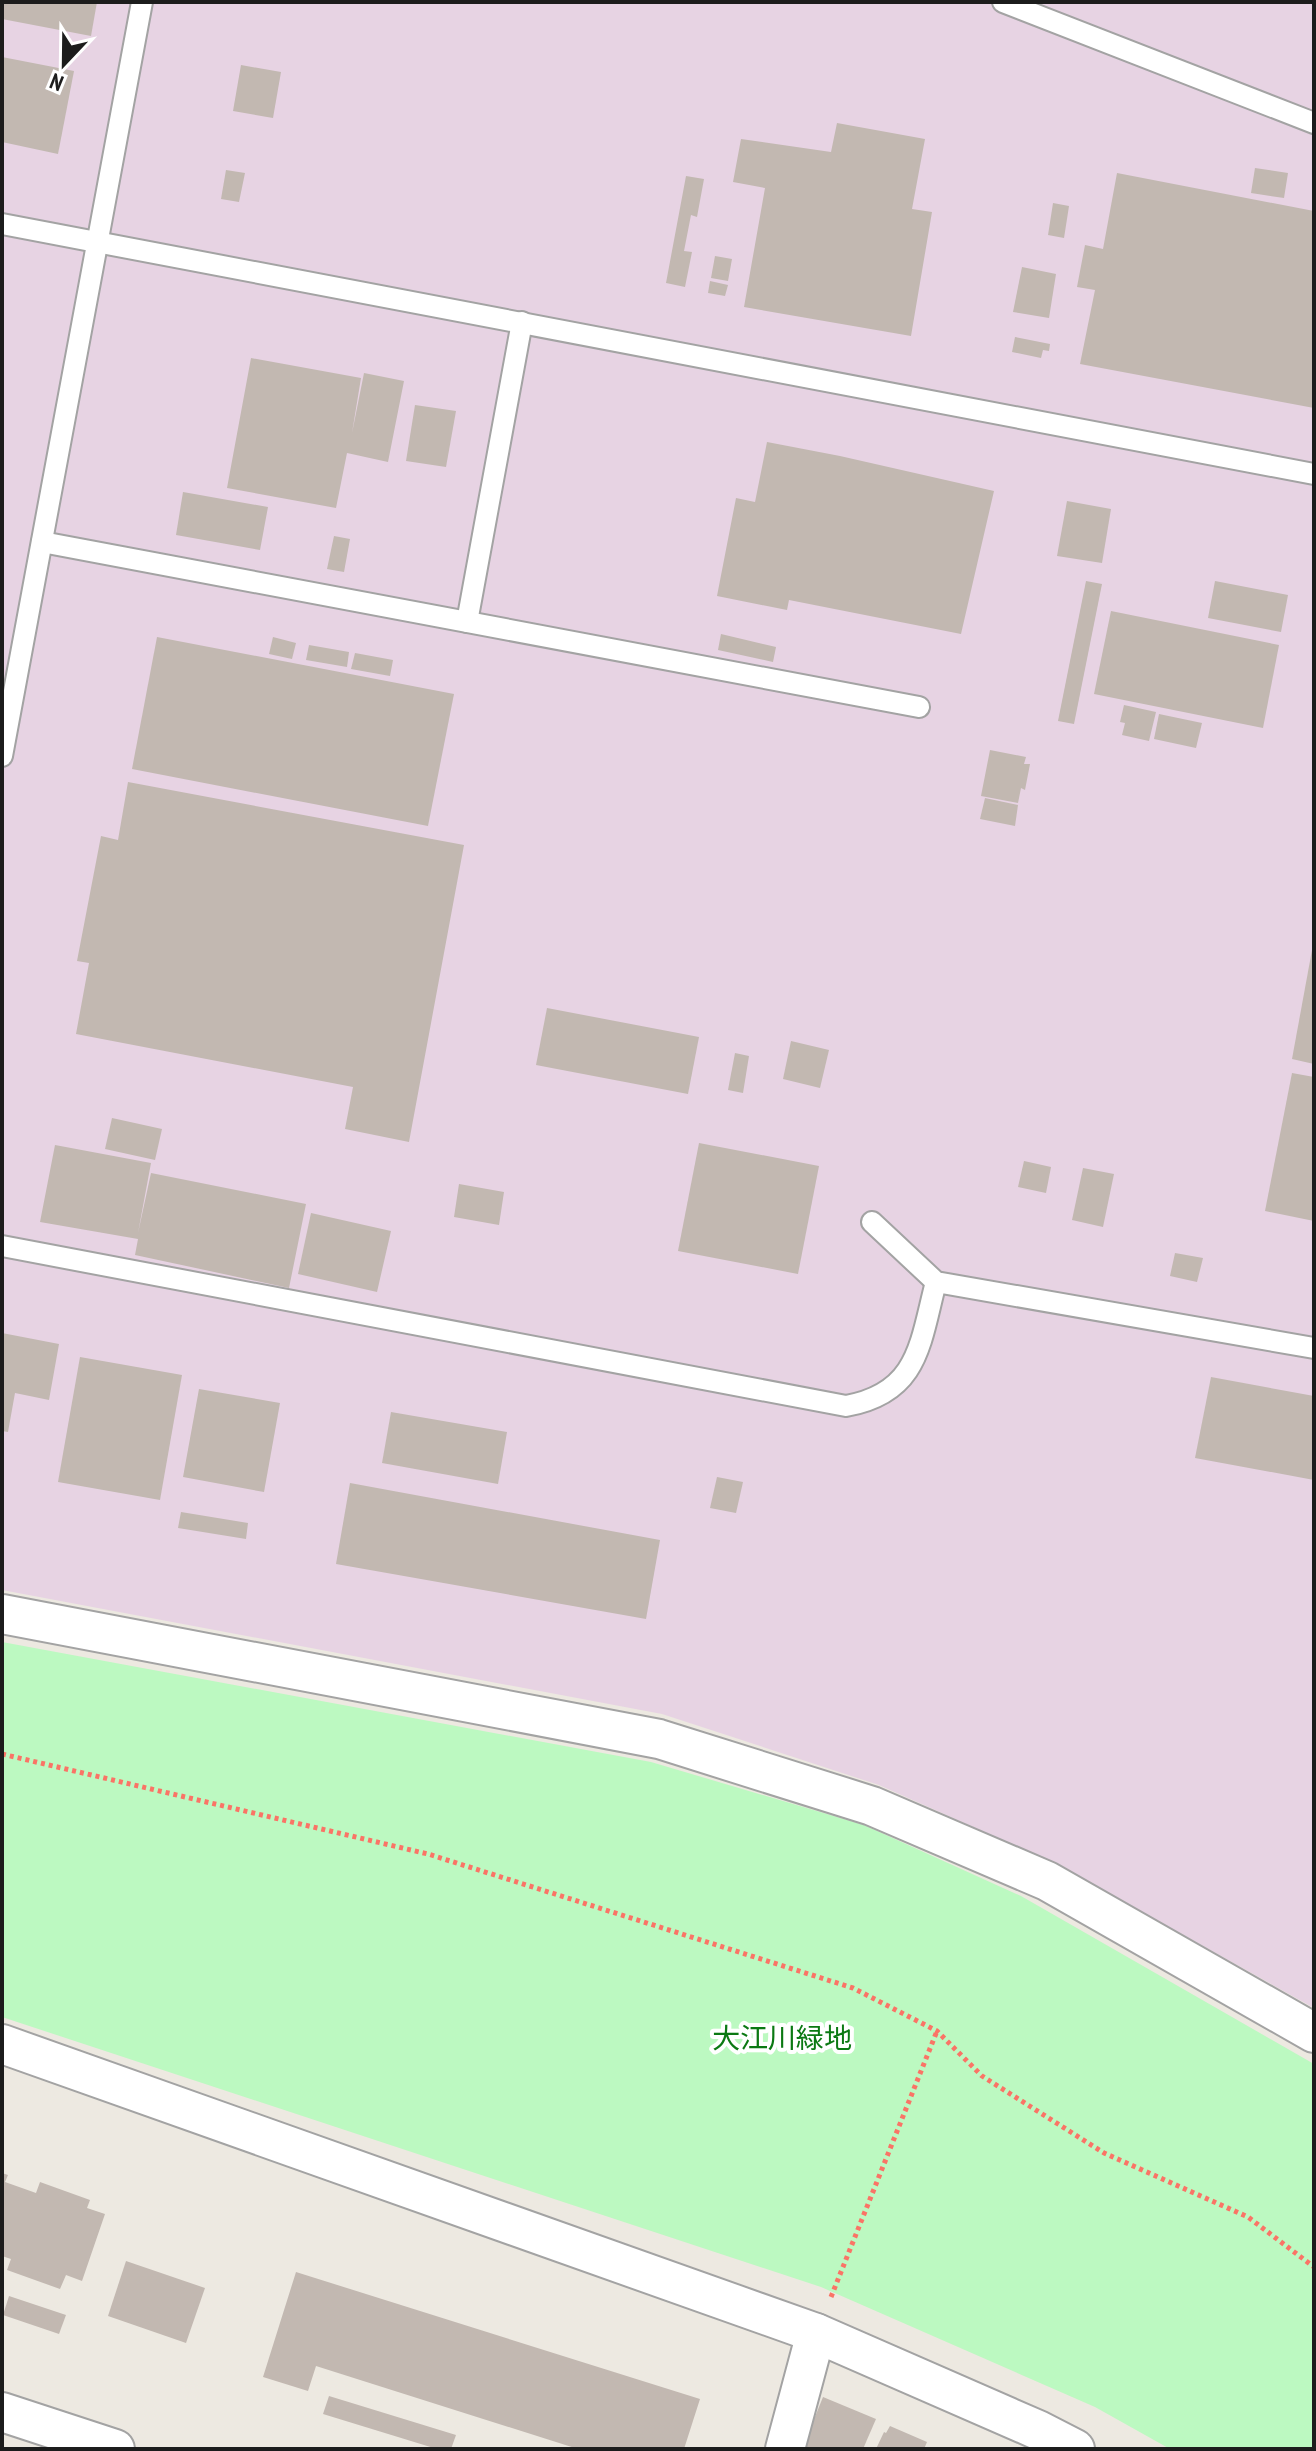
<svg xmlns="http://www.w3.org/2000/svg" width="1316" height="2451" viewBox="0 0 1316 2451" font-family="'PT Sans Narrow','Noto Sans JP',sans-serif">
<rect width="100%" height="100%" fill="#ede9e1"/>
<polygon fill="#e7d3e3" points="2,2 1314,2 1314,2008 1058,1865 879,1785 662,1714 2,1590"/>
<polygon fill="#bcf9c1" points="2,1642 651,1762 864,1825 1021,1896 1314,2064 1314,2449 1170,2449 1095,2407 821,2287 2,2017"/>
<g fill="#c2b8b1">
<polygon points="2,2 97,2 91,36 2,19"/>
<polygon points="2,57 74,71 58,154 2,142"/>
<polygon points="241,65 281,72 273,118 233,111"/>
<polygon points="837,123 925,139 912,209 932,212 911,336 744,307 765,188 733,182 741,139 831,152"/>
<polygon points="1255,168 1288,173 1284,198 1251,193"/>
<polygon points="226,170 245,173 239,202 221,199"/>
<polygon points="1117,173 1314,211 1314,408 1080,364 1095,290 1077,287 1085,245 1103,249"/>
<polygon points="686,176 704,179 697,217 691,215 684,251 692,252 685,287 666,283"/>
<polygon points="1053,203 1069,206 1064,238 1048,235"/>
<polygon points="715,256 732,259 728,281 711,278"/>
<polygon points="1022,267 1056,274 1049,318 1013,312"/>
<polygon points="710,281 728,285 725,296 708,293"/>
<polygon points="1015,337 1050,344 1049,351 1043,350 1041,358 1012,352"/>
<polygon points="251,358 361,378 352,433 364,373 404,381 388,462 347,453 336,508 227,488"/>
<polygon points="415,405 456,411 446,467 406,461"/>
<polygon points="767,442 840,456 994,491 961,634 789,600 787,610 717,596 736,498 755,502"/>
<polygon points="183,492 268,507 260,550 176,535"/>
<polygon points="1067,501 1111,509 1102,563 1057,556"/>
<polygon points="334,536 350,539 344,572 327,569"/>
<polygon points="1086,581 1102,584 1074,724 1058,721"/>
<polygon points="1215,581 1288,595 1281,632 1208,618"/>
<polygon points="1111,611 1279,645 1263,728 1094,694"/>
<polygon points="721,634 776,647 773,662 718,650"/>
<polygon points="157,637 454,694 428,826 132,769"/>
<polygon points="273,637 296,643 292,659 269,654"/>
<polygon points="309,645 349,652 347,667 306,660"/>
<polygon points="355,653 393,660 390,676 351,669"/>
<polygon points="1124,705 1156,712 1149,741 1122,735 1125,723 1120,722"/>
<polygon points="1159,714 1202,723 1196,748 1154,739"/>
<polygon points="990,750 1026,757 1024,764 1030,764 1025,790 1021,788 1018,803 981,796"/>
<polygon points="128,782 464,845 409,1142 345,1129 353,1087 76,1034 89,963 77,961 101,836 118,840"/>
<polygon points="985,798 1018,805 1015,826 980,819"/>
<polygon points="1312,950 1314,950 1314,1064 1292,1059"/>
<polygon points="547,1008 699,1037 688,1094 536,1065"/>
<polygon points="791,1041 829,1050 820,1088 783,1079"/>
<polygon points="735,1053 749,1056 743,1093 728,1090"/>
<polygon points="1292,1073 1314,1077 1314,1221 1265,1211"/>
<polygon points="112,1118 162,1129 155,1160 105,1149"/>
<polygon points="699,1143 819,1166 798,1274 678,1251"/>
<polygon points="55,1145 151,1163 138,1233 151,1173 306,1204 289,1288 135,1255 138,1239 40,1222"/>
<polygon points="1024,1161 1051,1167 1046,1193 1018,1187"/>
<polygon points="1083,1168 1114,1174 1103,1227 1072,1220"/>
<polygon points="459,1184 504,1192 499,1225 454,1217"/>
<polygon points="311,1213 391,1231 377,1292 298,1274"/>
<polygon points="1175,1253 1203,1258 1197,1282 1170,1276"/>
<polygon points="2,1333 59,1344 49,1400 15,1393 8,1432 2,1431"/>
<polygon points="80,1357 182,1375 160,1500 58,1482"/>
<polygon points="1211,1377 1314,1396 1314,1480 1195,1458"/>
<polygon points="199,1389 280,1403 264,1492 183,1477"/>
<polygon points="391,1412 507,1432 498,1484 382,1463"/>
<polygon points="717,1477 743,1482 736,1513 710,1508"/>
<polygon points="350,1483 660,1540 646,1619 336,1564"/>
<polygon points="181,1512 248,1523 246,1539 178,1528"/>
<polygon points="2,2173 8,2175 5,2182 36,2193 40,2182 90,2200 87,2208 105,2214 82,2281 66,2275 60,2289 7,2270 11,2259 2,2256"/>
<polygon points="126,2261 205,2288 186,2343 108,2316"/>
<polygon points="296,2272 700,2399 684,2449 578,2449 316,2366 308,2391 263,2377"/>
<polygon points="9,2296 66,2315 59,2334 3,2315"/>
<polygon points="329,2396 456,2435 451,2449 437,2449 323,2414"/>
<polygon points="823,2397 876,2419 863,2449 802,2449"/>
<polygon points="890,2426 927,2442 924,2449 876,2449 884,2432 886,2433"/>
</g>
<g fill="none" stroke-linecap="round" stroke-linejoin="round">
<g stroke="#a3a3a3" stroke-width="24">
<g id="service">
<polyline points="1003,2 1314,123"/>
<polyline points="2,224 1314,474"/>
<polyline points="42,542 919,707"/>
<polyline points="467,622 522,322"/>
<polyline points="2,756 142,2"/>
<polyline points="872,1222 936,1282 1314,1348"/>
<path d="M2,1246L846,1406C919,1393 920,1343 936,1282"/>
</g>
</g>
<g stroke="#a3a3a3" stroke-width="42">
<g id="minor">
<polyline points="2,1614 659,1739 872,1806 1047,1881 1314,2033"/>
<polyline points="2,2044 816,2333 1038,2430 1075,2449"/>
<polyline points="2,2412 115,2449"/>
<polyline points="785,2449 816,2333"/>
</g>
</g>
<g stroke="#fa7466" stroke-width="5" stroke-dasharray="4 4" stroke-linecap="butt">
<polyline points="2,1754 428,1854 853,1988 937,2031 982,2076 1104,2153 1248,2217 1314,2267"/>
<polyline points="831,2297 937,2031"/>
</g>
<use href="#service" stroke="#fff" stroke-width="20"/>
<use href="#minor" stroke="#fff" stroke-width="38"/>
</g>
<g text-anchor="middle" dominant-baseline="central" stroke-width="8" stroke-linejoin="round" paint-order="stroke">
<g font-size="28" fill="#0b7913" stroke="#fff">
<text x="782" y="2037">大江川緑地</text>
</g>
</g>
<rect width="1316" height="2451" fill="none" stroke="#1c1c1c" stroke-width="8"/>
<g transform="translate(64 64) rotate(202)" stroke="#ffffff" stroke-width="6" paint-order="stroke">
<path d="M0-6L14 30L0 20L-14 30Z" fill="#1c1c1c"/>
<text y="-12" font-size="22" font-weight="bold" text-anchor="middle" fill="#1c1c1c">N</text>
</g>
</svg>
